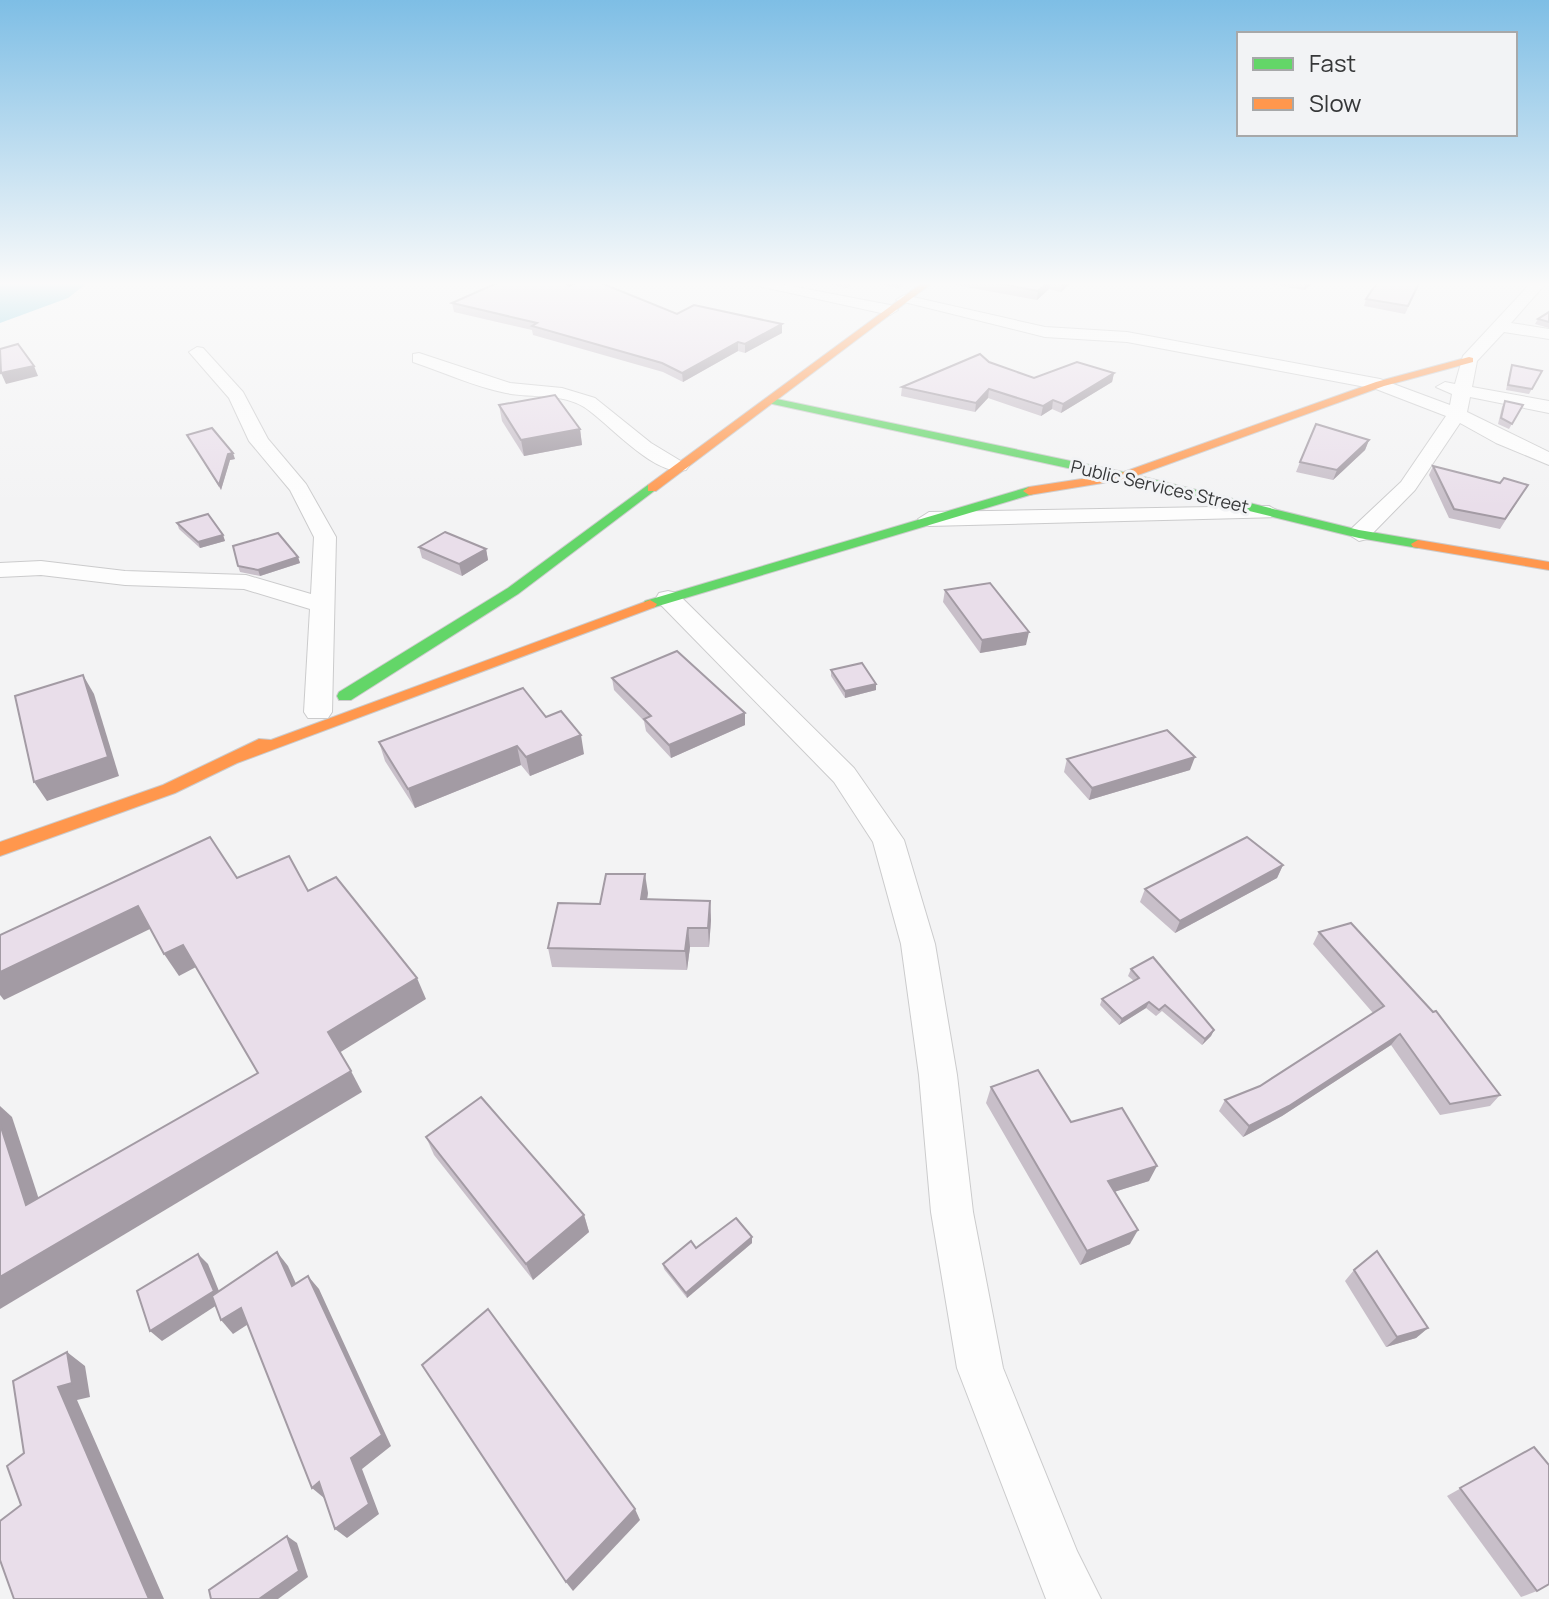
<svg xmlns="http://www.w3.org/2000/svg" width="1549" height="1599" viewBox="0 0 1549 1599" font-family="Manrope,sans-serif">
<rect width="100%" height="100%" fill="#f3f3f4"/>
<polygon fill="#80cce0" points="0,283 87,283 68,298 0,323"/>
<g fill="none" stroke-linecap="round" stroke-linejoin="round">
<g stroke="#cbcbcc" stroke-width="2">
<g id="street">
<polygon points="745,283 775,283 890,305 898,310 890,315"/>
<polygon points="1531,283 1546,283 1511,323 1549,329 1549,339 1504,332 1477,361 1472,387 1549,401 1549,413 1470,397 1467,412 1549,452 1549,465 1496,443 1460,423 1415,490 1367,539 1359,541 1348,534 1351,529 1401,482 1446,416 1376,389 1127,342 1045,337 896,300 904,295 1045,327 1127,332 1380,379 1450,405 1452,394 1436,387 1445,382 1455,384 1463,356"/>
<polygon points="197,347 203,348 243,392 268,439 306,484 336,537 332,712 328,718 308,718 304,712 310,609 244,589 125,585 41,575 0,577 0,563 41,561 125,571 246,575 311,594 314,537 290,490 249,441 229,398 189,352"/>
<path d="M419,353L510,383L562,388L595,398L651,443L689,466L686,470C655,478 609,423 584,407C562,393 531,398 506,393C475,387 443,372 413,362V354Z"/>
<polygon points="1269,506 1280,512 1277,517 929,526 918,519 929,512"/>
<polygon points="668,591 677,593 854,768 904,840 935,944 957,1075 973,1212 1003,1368 1077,1551 1101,1599 1046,1599 957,1368 931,1212 919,1075 901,944 873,842 834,782 659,603 656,598 659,593"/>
</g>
</g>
<g stroke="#cbcbcc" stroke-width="2">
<g id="fast">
<polygon points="772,398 1123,472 1359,530 1418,540 1425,544 1418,548 1359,538 1123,480 768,403 767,401"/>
<polygon points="648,485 658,488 518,594 351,700 339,700 337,696 339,692 508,588"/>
<polygon points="1029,487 1035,491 1033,494 655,607 650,608 643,604 645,601"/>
</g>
</g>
<g stroke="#cbcbcc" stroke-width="2">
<g id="slow">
<polygon points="922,283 932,283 656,491 648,491 648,485"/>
<polygon points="1469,357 1473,358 1473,362 1384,386 1127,479 1029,495 1023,491 1029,487 1121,473 1376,382"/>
<polygon points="1418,540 1549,562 1549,570 1413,547 1411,544"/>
<polygon points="650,600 657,604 655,607 237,763 175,793 0,856 0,842 163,785 259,739 271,740"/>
</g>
</g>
<use href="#street" fill="#fdfdfd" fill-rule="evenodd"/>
<use href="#fast" fill="#63d668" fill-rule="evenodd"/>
<use href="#slow" fill="#ff974d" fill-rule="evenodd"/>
</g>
<g fill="#c8bfc9">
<polygon points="801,283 819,283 816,286"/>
<polygon points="820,283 854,283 847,288"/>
<polygon points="870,283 906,283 898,288"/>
<polygon points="955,283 1070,283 1061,292 1049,289 1037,300 955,285"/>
<polygon points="1262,283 1314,283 1304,290"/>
<polygon points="1420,283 1405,314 1364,306 1366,299"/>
<polygon points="569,286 677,314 782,324 782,333 745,353 738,351 683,382 663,372 533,335 532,330 454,312 452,303"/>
<polygon points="1549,312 1549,328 1535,324 1538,319"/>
<polygon points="989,362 1034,378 1114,373 1112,382 1061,413 1052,409 1041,416 988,398 975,412 901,396 902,387"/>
<polygon points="1512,365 1542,371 1529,394 1506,390 1510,371"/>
<polygon points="1505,401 1523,405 1509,429 1498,424 1502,407"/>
<polygon points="499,405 580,429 582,445 524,456 502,421"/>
<polygon points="187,435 235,459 230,460 221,490"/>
<polygon points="1369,440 1365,450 1333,480 1296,472 1300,462"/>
<polygon points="1433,466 1500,483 1528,485 1500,529 1449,518 1429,475"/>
<polygon points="177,523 223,535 225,541 200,548 179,529"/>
<polygon points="419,547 486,549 488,560 462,576 422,558"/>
<polygon points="298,557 300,563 260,576 240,572 238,566"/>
<polygon points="945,590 1026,645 980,653 943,602"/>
<polygon points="831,670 876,690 845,698 831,676"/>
<polygon points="612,678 745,713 745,725 671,758 646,731 644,721 614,690"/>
<polygon points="546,717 584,754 530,776 521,765 415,808 385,761 379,742"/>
<polygon points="1067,759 1190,770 1089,800 1064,772"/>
<polygon points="1283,865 1277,878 1175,933 1140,902 1145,889"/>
<polygon points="648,893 647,899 710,901 711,920 709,947 690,947 687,970 552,967 548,948 600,904"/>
<polygon points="1319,932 1500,1095 1490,1106 1440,1115 1391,1045 1282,1116 1243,1137 1219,1111 1225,1100 1260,1086 1373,1013 1313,944"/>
<polygon points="1131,969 1214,1030 1211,1036 1202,1045 1162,1011 1156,1016 1146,1008 1119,1025 1100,1005 1102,999 1134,981 1128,976"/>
<polygon points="991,1087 1071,1122 1149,1181 1114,1192 1130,1244 1080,1265 986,1103"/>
<polygon points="426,1137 584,1215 589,1232 533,1280 434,1155"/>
<polygon points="752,1237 752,1243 687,1298 664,1269 663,1264"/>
<polygon points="1354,1270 1428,1328 1416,1338 1386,1347 1345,1281"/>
<polygon points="1534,1447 1537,1591 1521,1597 1447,1496"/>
</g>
<g fill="#a39ba4">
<polygon points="1047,283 1050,283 1049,289 1037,300 1038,291"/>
<polygon points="1062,283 1070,283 1061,292"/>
<polygon points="1306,283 1314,283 1304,290"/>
<polygon points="782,324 782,333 745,353 745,344"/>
<polygon points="738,342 738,351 683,382 682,373"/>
<polygon points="34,366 38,376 6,384 1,373"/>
<polygon points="1114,373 1112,382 1061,413 1063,404"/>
<polygon points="989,389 988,398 975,412 976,403"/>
<polygon points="1053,400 1052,409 1041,416 1043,406"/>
<polygon points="580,429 582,445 524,456 521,440"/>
<polygon points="1369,440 1365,450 1333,480 1337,470"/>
<polygon points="233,453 235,459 230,460 221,490 219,485 228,454"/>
<polygon points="223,535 225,541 200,548 198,542"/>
<polygon points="486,549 488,560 462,576 459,564"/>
<polygon points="298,557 300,563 260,576 258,570"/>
<polygon points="1029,632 1026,645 980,653 982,640"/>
<polygon points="83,675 94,694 119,776 47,801 34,782"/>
<polygon points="876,684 876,690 845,698 845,691"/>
<polygon points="745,713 745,725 671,758 669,745"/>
<polygon points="581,735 584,754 530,776 526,757"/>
<polygon points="517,746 521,765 415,808 408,789"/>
<polygon points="1195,757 1190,770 1089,800 1092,788"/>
<polygon points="1283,865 1277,878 1175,933 1180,921"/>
<polygon points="645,874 648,893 644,918 641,899"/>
<polygon points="710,901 711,920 709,947 708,928"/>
<polygon points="138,906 152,928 4,1000 0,995 0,972"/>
<polygon points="688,928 690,947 687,970 685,951"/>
<polygon points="183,945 196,967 179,976 164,954"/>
<polygon points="417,978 426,999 339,1053 328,1032"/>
<polygon points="1149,1002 1146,1008 1119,1025 1122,1019"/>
<polygon points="1214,1030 1211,1036 1202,1045 1205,1039"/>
<polygon points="1400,1034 1391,1045 1282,1116 1243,1137 1249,1126"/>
<polygon points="351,1071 362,1092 0,1309 0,1277"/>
<polygon points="0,1106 12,1117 47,1224 26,1205 0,1124"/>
<polygon points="1157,1166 1149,1181 1101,1196 1108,1181"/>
<polygon points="584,1215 589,1232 533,1280 526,1264"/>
<polygon points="1138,1230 1130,1244 1080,1265 1087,1251"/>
<polygon points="752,1237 752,1243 687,1298 686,1293"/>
<polygon points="277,1252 288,1266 303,1299 292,1286"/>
<polygon points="198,1254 208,1264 223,1301 162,1341 150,1331"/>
<polygon points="308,1276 319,1289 391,1446 362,1469 379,1514 347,1538 335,1529 351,1458"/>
<polygon points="241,1308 253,1321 233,1334 221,1320"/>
<polygon points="1428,1328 1416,1338 1386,1347 1397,1337"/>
<polygon points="67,1352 85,1366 90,1397 77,1400 164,1599 149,1599 58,1387"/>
<polygon points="319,1482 330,1493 324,1498 312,1488"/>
<polygon points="635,1509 640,1520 573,1591 566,1582"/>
<polygon points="287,1536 297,1543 308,1577 278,1599 259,1599"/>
</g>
<g fill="#e9deea" stroke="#a39ba4" stroke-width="2">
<polygon points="497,283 566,283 569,286 576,283 601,283 677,314 694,305 782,324 745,344 738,342 682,373 662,363 532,326 537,323 452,303"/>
<polygon points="997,283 1047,283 1038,291"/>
<polygon points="1377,283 1419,283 1408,306 1366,299"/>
<polygon points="1549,312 1549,322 1538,319"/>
<polygon points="18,344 34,366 1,373 0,349"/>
<polygon points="980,354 989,362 1034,378 1077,362 1114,373 1063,404 1053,400 1043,406 989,389 976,403 902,387"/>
<polygon points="1512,365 1542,371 1532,389 1508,385"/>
<polygon points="555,395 580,429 521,440 499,405"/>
<polygon points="1505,401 1523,405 1512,424 1501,418"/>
<polygon points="1316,424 1369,440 1337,470 1300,462"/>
<polygon points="212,428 233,453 228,454 219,485 187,435"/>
<polygon points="1433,466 1500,483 1504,478 1528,485 1505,519 1454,509"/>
<polygon points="208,514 223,535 198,542 177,523"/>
<polygon points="445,532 486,549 459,564 419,547"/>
<polygon points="278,533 298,557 258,570 238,566 233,546"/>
<polygon points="990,583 1029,632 982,640 945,590"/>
<polygon points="677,651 745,713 669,745 644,719 651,716 612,678"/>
<polygon points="862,663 876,684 845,691 831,670"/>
<polygon points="83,675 108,757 34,782 15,696"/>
<polygon points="523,688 546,717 561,711 581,735 526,757 517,746 408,789 379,742"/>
<polygon points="1167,730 1195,757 1092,788 1067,759"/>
<polygon points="210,837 237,878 289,856 308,891 336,877 417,978 328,1032 351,1071 0,1277 0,1124 26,1205 258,1073 183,945 164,954 138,906 0,972 0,935"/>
<polygon points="1247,837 1283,865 1180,921 1145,889"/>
<polygon points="606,874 645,874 641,899 710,901 708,928 688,928 685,951 548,948 558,903 600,904"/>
<polygon points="1351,923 1433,1012 1436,1011 1500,1095 1450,1104 1400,1034 1289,1106 1249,1126 1225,1100 1260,1086 1384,1006 1319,932"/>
<polygon points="1153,957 1214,1030 1205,1039 1165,1005 1159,1010 1149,1002 1122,1019 1102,999 1139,978 1131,969"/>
<polygon points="1038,1070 1071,1122 1122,1108 1157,1166 1108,1181 1138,1230 1087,1251 991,1087"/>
<polygon points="481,1097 584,1215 526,1264 426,1137"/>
<polygon points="736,1218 752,1237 686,1293 663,1264 691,1241 696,1248"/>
<polygon points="1377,1251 1428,1328 1397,1337 1354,1270"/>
<polygon points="277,1252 292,1286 308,1276 382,1435 351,1458 369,1504 335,1529 319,1482 312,1488 241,1308 221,1320 212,1296"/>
<polygon points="198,1254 214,1291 150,1331 137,1291"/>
<polygon points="488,1309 635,1509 566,1582 422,1365"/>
<polygon points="67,1352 72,1383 58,1387 149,1599 14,1599 0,1560 0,1521 21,1505 7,1466 24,1453 13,1381"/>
<polygon points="1534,1447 1549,1465 1549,1584 1537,1591 1460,1488"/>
<polygon points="287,1536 299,1571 259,1599 211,1599 209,1590"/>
</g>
<linearGradient id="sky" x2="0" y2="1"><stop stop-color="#7ebee5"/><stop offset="0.56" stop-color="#fafafa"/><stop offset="1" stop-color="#fafafa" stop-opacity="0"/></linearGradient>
<rect width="1549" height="507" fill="url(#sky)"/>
<g text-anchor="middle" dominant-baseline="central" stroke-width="6" stroke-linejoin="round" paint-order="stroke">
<g font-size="18" fill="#363738" stroke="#f2f3f5">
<text transform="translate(1160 486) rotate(13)">Public Services Street</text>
</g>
</g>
<rect x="1237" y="32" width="280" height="104" fill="#f2f3f5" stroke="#a7a8a9" stroke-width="2"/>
<rect x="1253" y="58" width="40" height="12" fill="#63d668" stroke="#a7a8a9" stroke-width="2"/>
<text x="1309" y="72" font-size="24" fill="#363738">Fast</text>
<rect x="1253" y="98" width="40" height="12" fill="#ff974d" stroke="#a7a8a9" stroke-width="2"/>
<text x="1309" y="112" font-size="24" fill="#363738">Slow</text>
</svg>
